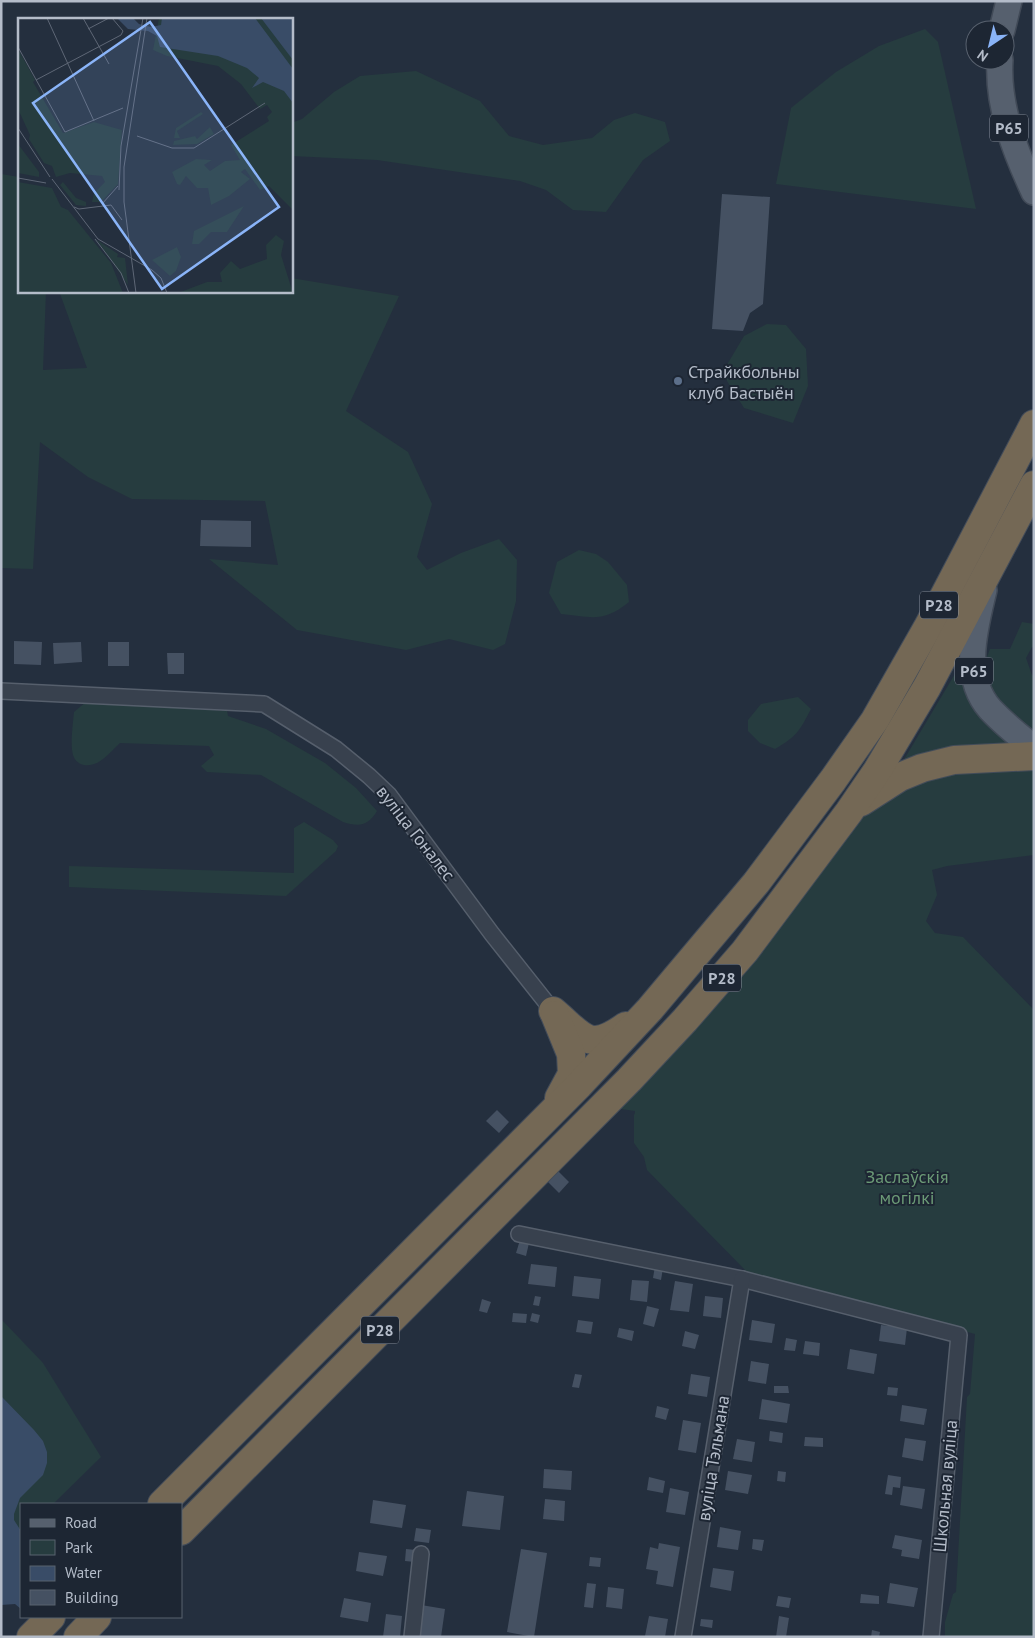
<svg xmlns="http://www.w3.org/2000/svg" width="1035" height="1638" viewBox="0 0 1035 1638" font-family="'PT Sans',sans-serif">
<rect width="100%" height="100%" fill="#242f3e"/>
<g fill="#263c3f">
<polygon points="925,29 938,42 976,209 776,184 791,108 836,72 879,46"/>
<polygon points="416,71 480,101 509,136 543,145 592,138 614,120 635,113 665,122 670,141 643,160 606,212 573,210 546,190 520,181 377,160 291,156 291,123 302,119 334,92 360,76"/>
<polygon points="1,174 19,177 19,291 46,291 43,370 87,368 59,291 101,293 156,291 291,291 291,278 399,296 346,411 408,452 432,504 417,557 427,570 461,553 499,539 517,560 516,601 505,644 493,650 449,639 406,650 297,630 209,559 278,565 265,501 132,499 88,477 40,442 33,569 1,568"/>
<polygon points="767,324 786,325 806,349 808,386 793,423 744,408 727,381 725,368 744,336"/>
<path d="M579,550L596,554L608,562L627,585L629,602C603,623 592,617 561,614L549,593L557,562Z"/>
<polygon points="1022,622 1034,624 1034,648 1032,647 1026,658 1032,675 1034,676 1034,737 996,703 982,670 990,649 1010,649"/>
<polygon points="962,662 1025,748 896,773"/>
<path d="M798,697L811,709C799,732 797,736 775,749L760,743L748,731V720L761,704Z"/>
<path d="M87,701L227,711L228,716L266,729L325,763L356,788L377,811C368,826 359,827 343,822L261,775L207,772L201,766L214,755L209,746L120,743C109,753 100,767 84,765C79,764 75,761 73,755C70,745 73,723 74,712Z"/>
<polygon points="969,767 1034,770 1034,855 947,866 932,870 937,895 926,921 935,933 963,937 1034,1010 1034,1637 945,1637 945,1622 953,1594 956,1592 967,1397 970,1394 975,1334 747,1272 647,1170 644,1157 634,1143 634,1115 635,1113 635,1111 614,1108 880,794"/>
<polygon points="304,822 333,840 338,846 336,851 286,896 69,887 69,866 294,873 294,828"/>
<polygon points="1,1319 43,1363 101,1457 53,1504 21,1504 21,1530 1,1547"/>
</g>
<polygon fill="#394c67" points="1,1396 34,1430 43,1441 47,1452 47,1463 43,1475 20,1498 14,1514 14,1520 21,1531 21,1609 15,1604 1,1605"/>
<polygon fill="#242f3e" points="28,1617 76,1617 93,1633 89,1637 45,1637"/>
<g fill="#455162">
<polygon points="722,194 770,197 763,304 750,313 743,331 712,329"/>
<polygon points="201,520 251,521 251,547 200,546"/>
<polygon points="14,641 42,642 41,665 14,664"/>
<polygon points="81,642 82,662 54,664 53,643"/>
<rect x="108" y="642" width="21" height="24"/>
<polygon points="167,653 184,653 184,674 168,674"/>
<polygon points="497,1110 509,1122 499,1133 486,1121"/>
<polygon points="557,1170 569,1182 559,1193 547,1181"/>
<polygon points="520,1240 529,1243 526,1256 516,1253"/>
<polygon points="531,1264 557,1267 555,1287 528,1284"/>
<polygon points="655,1266 663,1268 661,1280 653,1278"/>
<polygon points="574,1276 601,1279 599,1299 572,1296"/>
<polygon points="632,1280 649,1281 647,1302 630,1300"/>
<polygon points="675,1281 693,1284 689,1312 670,1310"/>
<polygon points="535,1296 541,1297 539,1306 533,1305"/>
<polygon points="705,1296 723,1298 721,1318 703,1316"/>
<polygon points="482,1299 491,1302 487,1313 479,1311"/>
<polygon points="647,1306 659,1309 654,1327 643,1324"/>
<polygon points="513,1313 527,1314 526,1323 512,1322"/>
<polygon points="532,1313 540,1315 538,1323 530,1321"/>
<polygon points="578,1320 593,1322 591,1334 576,1332"/>
<polygon points="752,1320 775,1324 772,1343 749,1340"/>
<polygon points="881,1325 907,1328 905,1345 879,1341"/>
<polygon points="619,1328 634,1331 632,1341 617,1337"/>
<polygon points="685,1331 699,1335 695,1349 682,1346"/>
<polygon points="786,1338 797,1340 795,1351 784,1350"/>
<polygon points="805,1341 820,1343 819,1356 803,1354"/>
<polygon points="850,1349 877,1354 874,1374 847,1369"/>
<polygon points="751,1361 769,1364 766,1384 748,1381"/>
<polygon points="575,1374 582,1375 579,1388 572,1387"/>
<polygon points="691,1374 710,1377 707,1397 688,1394"/>
<polygon points="774,1386 788,1386 789,1393 774,1393"/>
<polygon points="888,1387 898,1388 897,1396 887,1395"/>
<polygon points="762,1399 790,1404 787,1423 759,1419"/>
<polygon points="902,1405 927,1409 924,1425 900,1421"/>
<polygon points="657,1406 669,1409 666,1420 655,1417"/>
<polygon points="683,1420 701,1423 696,1453 678,1450"/>
<polygon points="770,1431 783,1433 782,1443 769,1441"/>
<polygon points="805,1437 823,1438 823,1447 804,1446"/>
<polygon points="905,1438 926,1441 923,1461 902,1457"/>
<polygon points="737,1439 755,1442 752,1462 733,1459"/>
<polygon points="544,1469 572,1471 571,1490 543,1488"/>
<polygon points="728,1471 752,1475 748,1494 725,1490"/>
<polygon points="778,1471 786,1472 785,1482 777,1481"/>
<polygon points="888,1475 901,1477 900,1488 893,1487 892,1495 885,1494"/>
<polygon points="649,1477 665,1481 663,1493 647,1490"/>
<polygon points="903,1486 925,1489 922,1509 900,1505"/>
<polygon points="670,1488 689,1492 685,1515 666,1512"/>
<polygon points="467,1491 504,1496 500,1530 462,1526"/>
<polygon points="545,1499 565,1501 564,1521 543,1519"/>
<polygon points="373,1500 406,1505 402,1528 370,1523"/>
<polygon points="720,1527 741,1531 738,1550 717,1547"/>
<polygon points="416,1528 431,1530 429,1543 414,1541"/>
<polygon points="895,1535 922,1540 919,1559 901,1556 902,1550 892,1548"/>
<polygon points="753,1539 764,1540 762,1551 752,1549"/>
<polygon points="659,1543 680,1547 673,1587 656,1584 658,1571 646,1569 650,1547 658,1549"/>
<polygon points="406,1549 416,1550 415,1562 405,1561"/>
<polygon points="521,1549 547,1553 534,1637 507,1632"/>
<polygon points="359,1552 387,1556 383,1576 356,1571"/>
<polygon points="590,1557 601,1558 600,1567 589,1566"/>
<polygon points="713,1568 734,1571 731,1591 710,1587"/>
<polygon points="587,1583 596,1584 593,1608 584,1607"/>
<polygon points="890,1583 918,1588 914,1607 887,1603"/>
<polygon points="608,1587 624,1589 622,1609 606,1607"/>
<polygon points="861,1594 879,1596 879,1604 860,1603"/>
<polygon points="778,1596 791,1598 789,1608 776,1606"/>
<polygon points="344,1598 371,1603 368,1622 340,1617"/>
<polygon points="421,1605 445,1609 441,1637 417,1637"/>
<polygon points="386,1614 402,1616 400,1637 383,1637"/>
<polygon points="649,1616 668,1619 665,1637 645,1636"/>
<polygon points="779,1616 789,1618 786,1637 776,1637"/>
<polygon points="701,1619 713,1620 712,1628 700,1626"/>
<polygon points="872,1630 880,1632 879,1637 871,1637"/>
</g>
<g fill="none" stroke-linecap="round" stroke-linejoin="round">
<g stroke="#565f6c" stroke-width="18">
<g id="street">
<polyline points="1,691 264,704 336,749 369,776 389,795 492,934 553,1011"/>
<polyline points="519,1234 742,1279 959,1335 931,1637"/>
<polyline points="412,1637 421,1554"/>
<polyline points="683,1637 742,1279"/>
</g>
</g>
<g stroke="#414a57" stroke-width="28">
<g id="primary">
<polyline points="1002,30 1009,1"/>
<path d="M1000,60C997,106 1015,151 1034,192"/>
<path d="M984,590C975,628 961,676 990,709C1003,723 1019,736 1034,748"/>
</g>
</g>
<g stroke="#434c59" stroke-width="30">
<g id="highway">
<polyline points="861,802 900,777 922,768 954,760 1034,756"/>
<path d="M553,1011C584,1037 588,1053 626,1026"/>
<polyline points="555,1015 571,1054 572,1074 559,1098"/>
<polyline points="162,1504 579,1085 650,1009 756,883 833,780 875,720 929,625 1034,424"/>
<polyline points="181,1531 629,1080 685,1020 745,951 849,812 877,771 927,687 1034,485"/>
<polyline points="31,1637 51,1617"/>
<polyline points="78,1637 97,1617"/>
</g>
</g>
<use href="#street" stroke="#38414e" stroke-width="15"/>
<use href="#primary" stroke="#56606e" stroke-width="25"/>
<use href="#highway" stroke="#746855" stroke-width="28"/>
</g>
<circle fill="#5c6f8a" stroke="#1d2633" stroke-width="2" cx="678" cy="381" r="5"/>
<g text-anchor="middle" dominant-baseline="central" stroke-width="4" stroke-linejoin="round" paint-order="stroke">
<g fill="#1d2633" stroke="#878f9c" stroke-width="1">
<rect x="990" y="114.5" width="38" height="27" rx="4"/>
<rect x="920" y="591.5" width="38" height="27" rx="4"/>
<rect x="955" y="657.5" width="38" height="27" rx="4"/>
<rect x="703" y="964.5" width="38" height="27" rx="4"/>
<rect x="361" y="1316.5" width="38" height="27" rx="4"/>
</g>
<g font-size="16" font-weight="bold" fill="#b4bcc9">
<text x="1009" y="128">Р65</text>
<text x="939" y="605">Р28</text>
<text x="974" y="671">Р65</text>
<text x="722" y="978">Р28</text>
<text x="380" y="1330">Р28</text>
</g>
<g font-size="18" fill="#b4bcc9" stroke="#1d2633" text-anchor="start">
<text x="688" y="371">Страйкбольны<tspan x="688" dy="21">клуб Бастыён</tspan></text>
</g>
<g font-size="18" fill="#b4bcc9" stroke="#1d2633">
<text transform="translate(416 833) rotate(52)">вуліца Гоналес</text>
<text transform="translate(713 1458) rotate(-81)">вуліца Тэльмана</text>
<text transform="translate(945 1486) rotate(-85)">Школьная вуліца</text>
</g>
<g font-size="18" fill="#6b9a76" stroke="#1d2633">
<text x="907" y="1176">Заслаўскія<tspan x="907" dy="21">могілкі</tspan></text>
</g>
</g>
<g transform="translate(18 18)">
<rect width="275" height="275" fill="#242f3e"/>
<path d="M141,0H275V192L251,168L242,172L227,151L223,154L232,161L211,178L193,187L190,170H179L168,158L162,167L159,166L154,154L178,141L194,142L186,147L192,153L207,143L222,142L213,127L251,103L249,99L254,94L249,87L242,91L223,66L200,48L149,38L135,32ZM0,31L17,62L15,64L45,115L76,104L104,112L100,166L83,184H74L76,175L87,164L84,158L52,155L38,159L34,148L26,145L11,121L12,117L0,91ZM183,94L185,96L159,113L162,120H156L158,110ZM192,109L196,116L179,126L155,127L156,123L177,118L179,121ZM0,126L21,154V159L0,155ZM0,164L34,170L43,189L50,192L93,245L105,275H0ZM45,164L58,180L68,184V188L58,187L42,167ZM226,188L209,214H193L181,226H174L176,213ZM258,217L266,223L263,237L275,275H160L189,264H204L202,255L213,243L222,251L249,241L248,227ZM79,222L100,236L99,239L107,240L110,267ZM159,229L163,239L158,253L152,258L134,242Z" fill="#263c3f"/>
<path d="M99,0H115L121,6L133,9L143,7L144,0H237L275,51V85L266,73L245,64L234,70L241,60L229,50L200,38L142,29L139,18L130,13L110,11ZM243,0H275V42Z" fill="#394c67"/>
<path fill="none" stroke="#5e6776" stroke-width="1" d="M29,0L76,103M65,0L91,46M70,11L91,0M0,29L47,114L105,90M18,62L103,17L105,13L94,0M0,110L32,159M119,118L154,130H176L247,85M0,160L28,165M34,161L80,221L134,252L143,260L149,275M101,172L103,128L125,0M84,186L100,168M56,189L61,191L93,187L104,202M77,221L103,255L111,275M118,275L106,184V149L129,0"/>
<path fill="#8ab4f8" fill-opacity="0.15" stroke="#8ab4f8" stroke-width="2.5" d="M132,4L261,189L144,271L15,85Z"/>
<rect width="275" height="275" fill="none" stroke="#b4bcc9" stroke-width="2.5"/>
</g>
<rect width="1035" height="1638" fill="none" stroke="#b4bcc9" stroke-width="5"/>
<rect x="20" y="1503" width="162" height="115" fill="#1d2633" stroke="#59626f"/>
<rect x="30" y="1519" width="25" height="8" fill="#56606e" stroke="#59626f"/>
<text x="65" y="1528" font-size="15" fill="#b4bcc9">Road</text>
<rect x="30" y="1540" width="25" height="15" fill="#263c3f" stroke="#59626f"/>
<text x="65" y="1553" font-size="15" fill="#b4bcc9">Park</text>
<rect x="30" y="1566" width="25" height="15" fill="#394c67" stroke="#59626f"/>
<text x="65" y="1578" font-size="15" fill="#b4bcc9">Water</text>
<rect x="30" y="1590" width="25" height="15" fill="#455162" stroke="#59626f"/>
<text x="65" y="1603" font-size="15" fill="#b4bcc9">Building</text>
<g transform="translate(990 45) rotate(215)"><circle r="24" fill="#1d2633" stroke="#59626f"/>
<path d="M0-4L9 19L0 12L-9 19Z" fill="#8ab4f8"/>
<text y="-8" font-size="14" font-weight="bold" text-anchor="middle" fill="#b4bcc9">N</text>
</g>
</svg>
